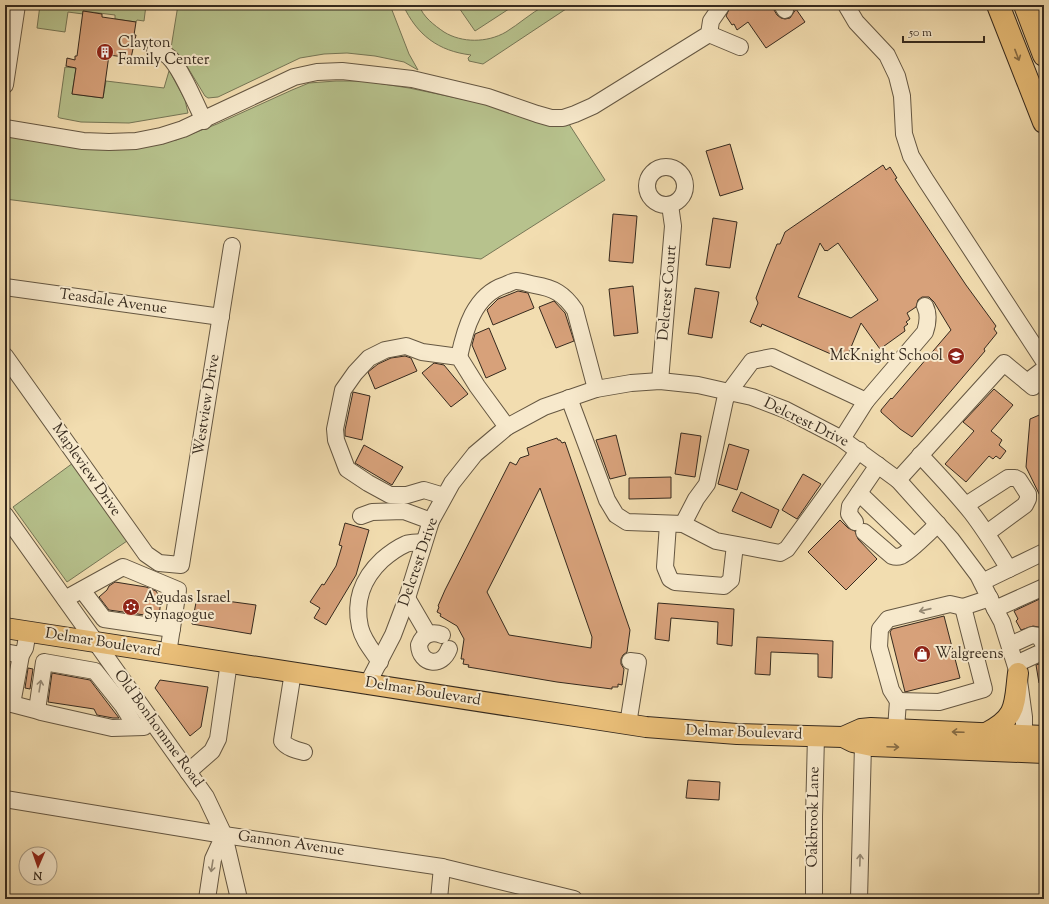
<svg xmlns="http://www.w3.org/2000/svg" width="1049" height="904" viewBox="0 0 1049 904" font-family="'Sorts Mill Goudy',serif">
<rect width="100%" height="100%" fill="#f2ddb0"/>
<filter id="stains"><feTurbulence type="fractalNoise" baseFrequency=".005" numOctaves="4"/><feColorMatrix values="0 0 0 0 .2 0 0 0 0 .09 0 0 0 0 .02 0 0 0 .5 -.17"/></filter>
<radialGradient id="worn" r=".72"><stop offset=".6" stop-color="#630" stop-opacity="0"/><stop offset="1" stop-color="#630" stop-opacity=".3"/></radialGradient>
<g fill="#b7c28d" stroke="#767656">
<polygon points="40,5 146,5 144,21 137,20 136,22 115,19 115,15 83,11 83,14 68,12 65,32 37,28"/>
<polygon points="178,5 390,5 409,54 418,70 404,62 375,56 347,53 324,54 300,58 218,97 208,98 205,96 185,63 171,48"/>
<path d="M403,5H419C423,17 434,25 444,32C462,43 487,43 506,32C519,24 531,13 544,6C551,3 564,5 572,5L483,64L469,61L468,58L471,55C438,51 417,35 403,5Z"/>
<polygon points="457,5 515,5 475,31"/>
<polygon points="65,67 76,68 72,94 103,98 106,81 164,88 169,71 170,72 185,100 188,113 129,123 81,122 60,118 58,117"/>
<polygon points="336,81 364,81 409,88 567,121 605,180 481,259 5,199 5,137 18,136 129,145 176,140 217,124 292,90 309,83"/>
<polygon points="73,463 127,541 67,582 13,507"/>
</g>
<g fill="#d7a17a" stroke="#362a1e" fill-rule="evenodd">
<polygon points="731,5 771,5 777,15 781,18 785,19 790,18 796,9 805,22 766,48 748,22 737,30 734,24 732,25 726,16"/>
<polygon points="83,11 102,14 102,17 136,22 134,35 136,35 131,58 109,55 103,98 72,94 76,68 66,66 67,58 75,60 75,56 77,56"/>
<polygon points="730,144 743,189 720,196 706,151"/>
<path d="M883,165L886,170L890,167L897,178L895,179L966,285L996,326L994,329L997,333L984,349L985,351L912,437L900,429L881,412V410L891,398L892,399L951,330L934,302L929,297H922L918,300L916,307L907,313L910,319L906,322L908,324L904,327L905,331L880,349L861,323L847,357L843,355L840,358L762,324L761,327L750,322L758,303L756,298L767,269L777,244H780L785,232ZM820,243L825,251L826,250L827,251L838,243L878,300L851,318L798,297Z"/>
<polygon points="613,214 637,216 633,263 609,261"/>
<polygon points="713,218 737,222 730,268 706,265"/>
<polygon points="633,286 638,333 614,336 609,289"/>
<polygon points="695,288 719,292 712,338 688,334"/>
<polygon points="518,291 528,293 534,308 493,325 487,310 498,299"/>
<polygon points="554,301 565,313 574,341 556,348 539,307"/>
<polygon points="489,328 506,369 486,378 472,345 475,334"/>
<polygon points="405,356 411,358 417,371 375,389 368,372 378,364 391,358"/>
<polygon points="434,363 444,365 468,394 451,407 422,373"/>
<polygon points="994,389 1013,405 991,431 1002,440 999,445 1006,451 1000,459 996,456 993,459 989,456 966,482 945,464 974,431 963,422"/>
<polygon points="353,392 370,396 362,440 345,436 345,430"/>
<polygon points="1044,413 1044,504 1026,467 1030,419"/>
<polygon points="681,433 701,436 695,477 675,474"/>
<polygon points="616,435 626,475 610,479 596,440"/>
<path d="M557,438L558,440H560L562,443L565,442L630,630L627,652L623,655L621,659V664L624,669L622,685L618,684V687H612V689L557,682L468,667L469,665L463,664L464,659H461L464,639L457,626L440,616L441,614L437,612L439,607L438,606L445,590L510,462L516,465L520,458L529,455L527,448ZM540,488L592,637L591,648L509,635L487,592Z"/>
<polygon points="729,444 749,450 737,490 718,484"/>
<polygon points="364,445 403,467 392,485 355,463"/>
<polygon points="803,474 821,484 797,519 782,510"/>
<polygon points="671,477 671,498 629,499 629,478"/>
<polygon points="741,492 779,510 771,528 732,511"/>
<polygon points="840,520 848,528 855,531 858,539 877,559 846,590 808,552"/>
<polygon points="345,523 369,530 356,575 326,625 314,618 320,608 310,602 322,584 324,585 336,566 342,546 339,545"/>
<polygon points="115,582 146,587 156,591 161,599 159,617 109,610 99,597 107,590 109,586"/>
<polygon points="197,597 256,605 251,634 192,624"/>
<polygon points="1044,597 1044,628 1033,626 1021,630 1016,621 1018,619 1014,611"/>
<polygon points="658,603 734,609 732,646 717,644 718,622 671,618 669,641 655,639"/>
<polygon points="944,616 960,678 905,692 890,632 892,629"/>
<polygon points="757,637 833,641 832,678 818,677 818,654 771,652 770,675 755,674"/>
<polygon points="1044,662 1044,683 1039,683 1036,665"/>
<polygon points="5,665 9,665 6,685 5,685"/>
<polygon points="28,668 33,669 30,689 25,688"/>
<polygon points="52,673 90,680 119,718 113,718 97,715 94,709 48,702"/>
<polygon points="160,680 208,687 201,727 190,736 155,688"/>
<polygon points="688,780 720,782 719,800 686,798"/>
</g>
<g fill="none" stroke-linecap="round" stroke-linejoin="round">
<g stroke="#655742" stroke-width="18">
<g id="minor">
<polyline points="782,5 785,10"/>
<polyline points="846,5 856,22 887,55 897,76 902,96 904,134 911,156 925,179 1044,361"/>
<polyline points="709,34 740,47"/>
<path d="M155,51C160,52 165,53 169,57C181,68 196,104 204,121"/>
<polyline points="5,85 17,5"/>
<polyline points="5,128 83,141 109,142 136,141 161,136 183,129 294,77 317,72 342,71 412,79 488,97 537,114 551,118 563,118 575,114 593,106 709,34 711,21 722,5"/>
<circle cx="666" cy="186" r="19"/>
<polyline points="5,287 221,317"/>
<polyline points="5,356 146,554 159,563 181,565 232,246"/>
<path d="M459,357C465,329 474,295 505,285C508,284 513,281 516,281C522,281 529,284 535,285C554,288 564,294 575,310L596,389"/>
<polyline points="660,381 673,226 670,205"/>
<polyline points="1027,382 1044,369"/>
<polyline points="569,398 607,500 616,515 627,522 683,524 716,541 780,553 787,549 859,450"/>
<path d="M866,401L925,332C928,323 929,314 925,306"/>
<path d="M920,455C938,474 955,492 971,512C985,530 997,550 1009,569"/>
<polyline points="898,480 1004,363 1033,387"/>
<polyline points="859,493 914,546"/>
<polyline points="444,496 424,490 407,495 390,495 368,483 347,469 336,440 335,429 343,390 355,373 369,358 385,350 406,346 422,352 459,357 477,386 507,427"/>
<polyline points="966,505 1008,478 1015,478 1019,480 1028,494 1028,499 1025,505 987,533"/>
<polyline points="5,515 206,797 224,835 239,899"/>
<polyline points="361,516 372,512 404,511 431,521"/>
<polyline points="855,522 849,514 850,506 878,465"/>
<polyline points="668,524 665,567 670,579 675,582 724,586 731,580 735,545"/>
<polyline points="683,524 696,499 707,484 725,400 729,392 752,361 772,357 866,401 842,439"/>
<path d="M864,532L892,556C895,557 898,557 901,556C911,551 929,532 938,524"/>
<polyline points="982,582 1044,552"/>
<polyline points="82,590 104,619 172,629"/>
<polyline points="407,598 428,634"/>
<polyline points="65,599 123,567 178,590 168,653"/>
<polyline points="995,609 1044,587"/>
<path d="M442,635C432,631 423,634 419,645C420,665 442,668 449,649"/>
<polyline points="1010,645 1032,635 1039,636 1044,645 1042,652 1016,664"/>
<polyline points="5,652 21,655"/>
<path d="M380,662C372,650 363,640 360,627C354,600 363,578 382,560C390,553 397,548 406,544C411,542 418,543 424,542"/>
<path d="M293,672L282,741C287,748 296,750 304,752"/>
<polyline points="368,683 393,635 407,598 431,521 452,483 475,454 507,427 544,407 596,389 631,383 660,381 698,385 729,392 752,397 786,410 842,439 898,480 951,539 978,575 995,609 1002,622 1018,673 1024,717 1024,747"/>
<polyline points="898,701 891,690 879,647 880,629 888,619 950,604 963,607"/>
<polyline points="5,703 12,704 21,655 25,648 28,631"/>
<polyline points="12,704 35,710 41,712 112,728 144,727"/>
<polyline points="37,710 44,662 95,671 123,706 136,727"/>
<polyline points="628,724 638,662 630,661"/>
<polyline points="896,729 898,701 939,702 984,689 963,607 990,598"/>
<polyline points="188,772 212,751 218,739 229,662"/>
<polyline points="5,799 224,835 442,867 574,899"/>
<polyline points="207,899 213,859 224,835"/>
<polyline points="439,899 442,867"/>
<polyline points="814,899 814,817 816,736"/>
<polyline points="859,899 863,745"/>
</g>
</g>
<g stroke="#362a1e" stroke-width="22">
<g id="major">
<polyline points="5,628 646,727 737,734 843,737 853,742 872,746 1044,753"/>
<path d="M986,733C1018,717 1014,704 1018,673"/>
<polyline points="843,737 861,729 871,728 1044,736"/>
</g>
</g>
<g stroke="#362a1e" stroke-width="24">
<g id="highway">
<polyline points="998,5 1044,122"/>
<polyline points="1025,5 1044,55"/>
</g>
</g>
<use href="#minor" stroke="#f7e9cc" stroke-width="16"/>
<use href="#major" stroke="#e9be78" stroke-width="20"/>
<use href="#highway" stroke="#e9be78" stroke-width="22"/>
</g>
<defs><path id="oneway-shaft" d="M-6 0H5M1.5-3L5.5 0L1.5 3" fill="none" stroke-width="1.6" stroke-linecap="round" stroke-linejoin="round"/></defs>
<g stroke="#876d46">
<use href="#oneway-shaft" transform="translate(1017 55) rotate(69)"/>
<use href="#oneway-shaft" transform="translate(958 732) rotate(-178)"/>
<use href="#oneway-shaft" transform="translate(893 747) rotate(2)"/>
</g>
<g stroke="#968a75">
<use href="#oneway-shaft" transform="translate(925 610) rotate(167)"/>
<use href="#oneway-shaft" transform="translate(40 686) rotate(-81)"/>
<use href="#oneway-shaft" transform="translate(860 860) rotate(-88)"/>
<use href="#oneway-shaft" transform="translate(212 866) rotate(99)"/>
</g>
<defs>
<g id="building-disc" transform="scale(0.9)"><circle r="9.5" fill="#8f2418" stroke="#f7e9cc"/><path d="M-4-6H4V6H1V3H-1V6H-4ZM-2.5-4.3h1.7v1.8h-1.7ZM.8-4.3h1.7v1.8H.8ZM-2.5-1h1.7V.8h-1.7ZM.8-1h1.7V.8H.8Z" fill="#fff"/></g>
<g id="school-disc" transform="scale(0.9)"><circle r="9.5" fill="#8f2418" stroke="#f7e9cc"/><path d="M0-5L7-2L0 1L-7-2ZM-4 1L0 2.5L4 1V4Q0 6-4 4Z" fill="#fff"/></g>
<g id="synagogue-disc" transform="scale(0.9)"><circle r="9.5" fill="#8f2418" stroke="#f7e9cc"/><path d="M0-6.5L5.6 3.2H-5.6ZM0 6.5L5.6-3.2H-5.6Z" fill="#fff"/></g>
<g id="shop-disc" transform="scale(0.9)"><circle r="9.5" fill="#8f2418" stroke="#f7e9cc"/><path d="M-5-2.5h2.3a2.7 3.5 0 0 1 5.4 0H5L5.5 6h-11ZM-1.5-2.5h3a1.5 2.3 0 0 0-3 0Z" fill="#fff"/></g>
</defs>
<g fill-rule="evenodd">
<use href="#building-disc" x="105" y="52"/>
<use href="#school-disc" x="956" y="356"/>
<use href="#synagogue-disc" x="131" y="607"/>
<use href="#shop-disc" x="922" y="654"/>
</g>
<g text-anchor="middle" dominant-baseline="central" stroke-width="4" stroke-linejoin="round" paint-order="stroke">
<g font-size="15" fill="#362a1e" stroke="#f7e9cc" text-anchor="start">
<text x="118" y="43">Clayton<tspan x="118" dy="17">Family Center</tspan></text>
<text x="943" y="356" text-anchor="end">McKnight School</text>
<text x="144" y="598">Agudas Israel<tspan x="144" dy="17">Synagogue</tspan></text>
<text x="935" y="654">Walgreens</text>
</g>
<g font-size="15" fill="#362a1e" stroke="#f7e9cc">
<text transform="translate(668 293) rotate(-85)">Delcrest Court</text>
<text transform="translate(113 302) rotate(8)">Teasdale Avenue</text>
<text transform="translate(207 405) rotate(-81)">Westview Drive</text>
<text transform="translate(806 423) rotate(26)">Delcrest Drive</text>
<text transform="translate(86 470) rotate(55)">Mapleview Drive</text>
<text transform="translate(419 562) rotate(-71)">Delcrest Drive</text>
<text transform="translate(103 643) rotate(9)">Delmar Boulevard</text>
<text transform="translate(423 692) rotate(9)">Delmar Boulevard</text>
<text transform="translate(158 729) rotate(54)">Old Bonhomme Road</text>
<text transform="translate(744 733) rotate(2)">Delmar Boulevard</text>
<text transform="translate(814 817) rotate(-89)">Oakbrook Lane</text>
<text transform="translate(291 844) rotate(8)">Gannon Avenue</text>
</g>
</g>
<rect width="1049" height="904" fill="none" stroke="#f2ddb0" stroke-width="20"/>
<rect x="6" y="6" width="1037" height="892" fill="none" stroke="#362a1e" stroke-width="2"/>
<rect x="10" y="10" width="1029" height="884" fill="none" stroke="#362a1e"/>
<g transform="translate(38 866) rotate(182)"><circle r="19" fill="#f7e9cc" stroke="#aa9d86"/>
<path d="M0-3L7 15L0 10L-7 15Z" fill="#8f2418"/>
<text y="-6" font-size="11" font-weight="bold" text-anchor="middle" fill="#362a1e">N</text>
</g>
<path d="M903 36v6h81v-6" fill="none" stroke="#362a1e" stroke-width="2"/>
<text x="909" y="36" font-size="12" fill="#362a1e" stroke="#f7e9cc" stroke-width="3" paint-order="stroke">50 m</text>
<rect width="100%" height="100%" filter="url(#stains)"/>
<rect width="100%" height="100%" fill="url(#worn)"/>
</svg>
